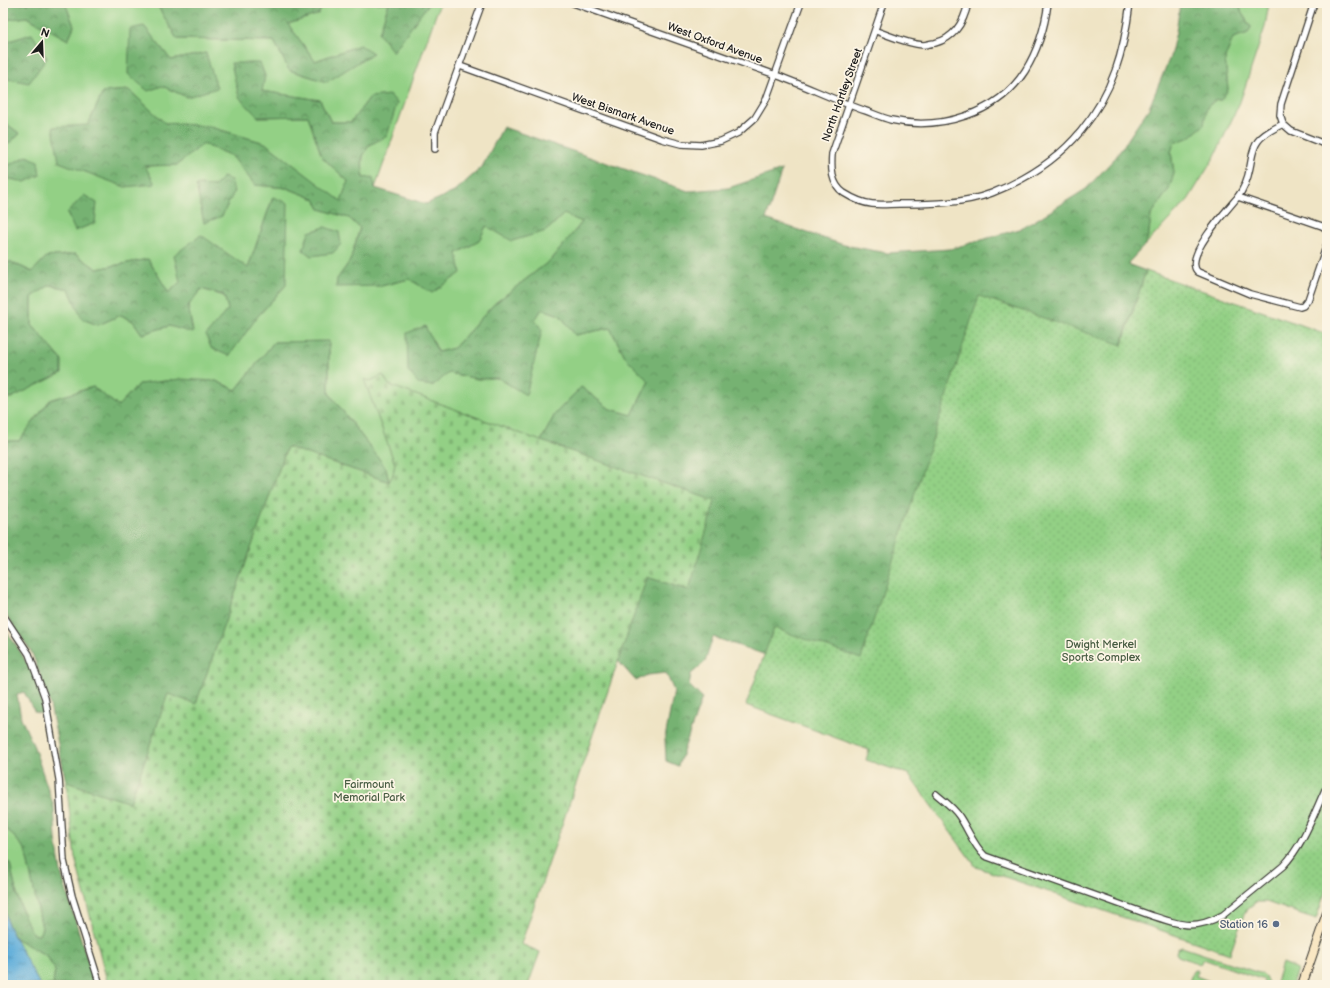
<svg xmlns="http://www.w3.org/2000/svg" width="1330" height="988" viewBox="0 0 1330 988" font-family="'Balsamiq Sans',sans-serif">
<defs>
<pattern id="forest-crowns" width="20" height="18" patternUnits="userSpaceOnUse"><rect width="20" height="18" fill="#76b272"/><path d="M2 6a3 3 0 1 1 6 0M12 15a3 3 0 1 1 6 0" fill="none" stroke="#60905d"/></pattern>
<pattern id="cemetery-stones" width="16" height="16" patternUnits="userSpaceOnUse"><rect width="16" height="16" fill="#93d085"/><path d="M2 7V4a2 2 0 0 1 4 0v3zM10 15v-3a2 2 0 0 1 4 0v3z" fill="#7eb272"/></pattern>
<pattern id="park-dots" width="8" height="8" patternUnits="userSpaceOnUse"><rect width="8" height="8" fill="#93d085"/><path d="M2 2h.1M6 6h.1" fill="none" stroke="#7eb272" stroke-width="1.8" stroke-linecap="round"/></pattern>
<pattern id="water-ripples" width="26" height="14" patternUnits="userSpaceOnUse"><rect width="26" height="14" fill="#60aeda"/><path d="M2 4q2-2 4 0t4 0M15 11q2-2 4 0t4 0" fill="none" stroke="#4e8db0"/></pattern>
</defs>
<rect width="100%" height="100%" fill="#fcf5e5"/>
<filter id="ink" filterUnits="userSpaceOnUse"><feTurbulence type="fractalNoise" baseFrequency=".025" numOctaves="2"/><feDisplacementMap in="SourceGraphic" scale="8" xChannelSelector="R" yChannelSelector="G"/><feConvolveMatrix kernelMatrix="1 2 1 2 8 2 1 2 1" color-interpolation-filters="sRGB"/></filter>
<filter id="wash" filterUnits="userSpaceOnUse"><feTurbulence type="fractalNoise" baseFrequency=".012" numOctaves="4" result="noise"/><feDisplacementMap in="SourceGraphic" scale="16" xChannelSelector="R" yChannelSelector="G"/><feGaussianBlur stdDeviation="0.9" result="paint"/><feColorMatrix in="noise" values="0 0 0 0 0 0 0 0 0 0 0 0 0 0 0 0 0 1.4 0 .05"/><feComposite in="paint" operator="in"/></filter>
<g filter="url(#wash)">
<rect width="100%" height="100%" fill="#efe4c5"/>
<g fill="#93d085" stroke="#587650" fill-rule="evenodd">
<path d="M65,3H156L177,39L274,41L289,70L327,82L360,45L315,61L288,24L319,14L322,3H389L379,33L428,6L429,3H440L375,188L363,178C362,152 361,149 385,136L370,97L351,122H331L320,100L261,91L265,76L260,63L258,117L308,116L322,157L348,181L341,202L265,143L207,126L165,123L129,90L103,92L88,125L154,184L144,166L177,165L203,144L232,156L255,185L287,188L315,199L320,209L349,218L360,227L350,261L337,279L381,286L409,279L479,241L486,226L546,231L564,214L582,222L552,259L494,304L454,348L438,352L432,339L449,373L478,379L498,378L542,309L560,315L575,335L610,328L626,358L649,381L632,415L610,409L581,387L555,414L541,441L389,385L383,375L370,381L364,379L395,464L393,475L389,482L386,468L329,393V342H274L236,390L216,381L139,384L118,406L93,387L50,400L19,441H3V397L11,398L62,360L32,325V297L50,285L69,289L82,319L98,325L121,315L133,321L142,334L169,326L193,332L188,306L201,289L224,296L228,309L258,316L286,285L273,197L248,268L180,282L168,293L148,259L97,269L75,254L46,257L33,272L11,262L3,263V210L7,203L3,199V148L20,134L3,121V78L32,34L3,43V20L27,17L68,40L74,26ZM144,26L171,60L206,53L187,97L162,86ZM197,185L215,186L205,223H204Z"/>
<polygon points="1240,3 1269,3 1265,27 1240,102 1215,156 1188,200 1145,245 1149,232 1151,215 1169,189 1174,173 1171,152 1174,142 1190,137 1207,107 1228,90 1225,58 1233,38 1248,33 1251,27 1241,12"/>
<path d="M3,829L8,830L25,849L42,928L39,935L33,934C20,912 15,888 10,863L3,861Z"/>
<polygon points="15,938 47,956 55,970 53,985 40,985"/>
<polygon points="1182,947 1262,974 1265,976 1268,983 1266,985 1263,985 1264,980 1203,959 1200,964 1178,956 1176,953 1177,949"/>
<polygon points="1282,963 1297,969 1292,985 1275,985"/>
<polygon points="1196,970 1198,971 1196,976 1219,985 1192,985 1193,983 1189,982 1193,971"/>
</g>
<g fill="url(#forest-crowns)" stroke="#496747">
<polygon points="3,3 65,3 74,26 68,40 27,17 3,20"/>
<polygon points="156,3 322,3 319,14 288,24 315,61 360,45 373,53 327,82 289,70 274,41 177,39"/>
<polygon points="389,3 429,3 393,52 379,33"/>
<polygon points="1180,3 1240,3 1241,12 1251,27 1248,33 1233,38 1225,58 1228,90 1221,100 1214,101 1207,107 1204,125 1190,137 1174,143 1171,152 1174,173 1169,189 1151,215 1149,232 1145,245 1127,264 1146,271 1062,521 863,688 713,637 705,662 691,674 689,685 702,698 678,766 666,761 665,738 674,691 666,673 647,675 636,681 618,661 647,577 688,590 715,501 541,441 555,414 581,387 610,409 632,415 649,381 626,358 610,328 575,335 560,315 542,309 535,320 542,330 526,395 498,378 478,379 449,373 432,386 419,384 408,371 407,333 425,326 438,352 454,348 494,304 552,259 582,222 564,214 546,231 512,241 486,226 479,241 457,253 461,273 432,293 409,279 381,286 336,287 337,279 350,261 360,228 349,218 320,209 315,199 287,188 255,185 232,156 203,144 177,165 145,166 155,184 125,187 59,162 53,127 88,125 103,92 129,90 165,123 207,126 265,143 341,201 348,181 322,157 308,116 258,117 239,97 231,63 260,63 265,76 262,91 320,100 331,122 351,122 370,97 390,95 397,103 387,136 369,145 362,158 363,178 373,177 375,188 426,204 454,192 482,167 503,127 688,191 728,188 782,170 766,219 844,245 887,253 950,249 1023,228 1086,189 1116,157 1149,108 1170,57 1176,32"/>
<polygon points="144,26 171,60 206,53 217,88 187,97 162,86 148,91 128,74 130,29"/>
<polygon points="32,34 47,58 29,83 3,78 3,43"/>
<polygon points="3,121 20,134 3,148"/>
<polygon points="27,156 38,161 40,175 25,182 5,178 3,168"/>
<polygon points="223,177 231,180 234,192 222,216 204,223 196,185 215,186"/>
<polygon points="84,195 97,203 95,223 75,231 67,213"/>
<polygon points="273,197 288,203 286,285 258,316 229,356 211,348 206,335 228,309 224,295 201,289 188,306 193,333 169,326 142,334 133,321 121,315 98,325 82,319 69,289 50,285 32,297 32,325 62,360 62,373 11,398 3,397 3,263 11,262 32,272 46,257 75,254 97,269 148,259 169,293 180,282 174,255 201,235 248,268"/>
<polygon points="325,227 339,232 341,244 333,253 311,256 303,250 309,232"/>
<polygon points="329,341 329,393 386,468 389,482 287,447 196,704 168,694 130,803 66,782 49,700 32,653 3,610 3,441 19,441 50,400 93,387 118,406 139,384 180,379 216,381 236,390 274,342"/>
<path d="M3,627C19,647 44,688 43,714L35,712L24,692L17,694L21,718L34,747L54,807L56,839L61,873L95,985H53L55,970L47,956L15,938L8,925L3,899V861L10,863C15,888 20,912 33,934L39,935L42,928L25,849L8,830L3,829Z"/>
</g>
<polygon fill="url(#cemetery-stones)" stroke="#587650" points="383,375 389,385 541,441 715,501 689,590 647,577 521,944 540,952 528,985 108,985 75,858 66,782 130,803 168,694 196,704 287,447 389,482 393,475 395,464 364,379 370,381"/>
<polygon fill="url(#park-dots)" stroke="#587650" points="1146,271 1327,334 1327,887 1316,919 1266,902 1256,902 1247,909 1243,917 1230,954 976,867 908,774 866,760 869,750 746,705 774,628 861,659 979,296 1122,345"/>
<polygon fill="url(#water-ripples)" stroke="#3e657b" points="3,899 8,925 40,985 3,985"/>
</g>
<g filter="url(#ink)">
<g fill="none" stroke-linecap="round" stroke-linejoin="round">
<g stroke="#3c3a35" stroke-width="8">
<g id="minor">
<path d="M573,3C640,27 706,50 773,74C804,85 834,100 866,111C874,114 883,118 891,120C939,131 998,114 1025,71C1038,50 1045,27 1048,3"/>
<path d="M884,3L832,154C831,168 831,184 844,193C852,198 862,203 872,204C881,205 890,204 899,204C930,204 963,204 992,193C1025,180 1058,159 1081,131C1113,92 1124,52 1130,3"/>
<path d="M1314,3L1281,104L1280,115L1283,124C1275,128 1264,133 1258,141C1252,149 1252,158 1250,167C1248,178 1244,189 1237,198C1226,211 1190,250 1195,267C1195,269 1197,271 1198,272L1250,294L1300,307L1303,306L1308,300L1327,244"/>
<path d="M876,31C891,36 907,44 923,45C927,45 931,43 935,43C955,38 964,22 968,3"/>
<polyline points="460,66 662,139 681,144 701,145 721,141 738,133 755,118 766,100 801,3"/>
<polyline points="1283,124 1291,131 1327,145"/>
<polyline points="435,149 435,132 482,3"/>
<polyline points="1238,197 1322,226 1327,229"/>
<polyline points="3,615 29,654 45,698 59,779 64,861 72,896 100,985"/>
<path d="M936,794C944,801 953,807 959,816C968,829 973,845 985,856L1150,915C1180,925 1193,931 1223,915L1283,866C1303,845 1313,816 1325,790L1327,789"/>
</g>
</g>
<g stroke="#3c3a35" stroke-width="10">
<polyline id="secondary" points="1302,985 1327,913"/>
</g>
<use href="#minor" stroke="#fff" stroke-width="5.5"/>
<use href="#secondary" stroke="#f9e7c3" stroke-width="8"/>
</g>
</g>
<circle fill="#5c6f8a" stroke="#fcf5e5" stroke-width="1.5" cx="1276" cy="924" r="4"/>
<g text-anchor="middle" dominant-baseline="central" stroke-width="3.5" stroke-linejoin="round" paint-order="stroke">
<g font-size="11" fill="#1c1c1c" stroke="#fcf5e5">
<text transform="translate(715 43) rotate(20)">West Oxford Avenue</text>
<text transform="translate(842 95) rotate(-70)">North Hartley Street</text>
<text transform="translate(623 114) rotate(19)">West Bismark Avenue</text>
</g>
<g font-size="11" fill="#465b41" stroke="#fcf5e5">
<text x="1101" y="644">Dwight Merkel<tspan x="1101" dy="13">Sports Complex</tspan></text>
<text x="369" y="784">Fairmount<tspan x="369" dy="13">Memorial Park</tspan></text>
</g>
<g font-size="11" fill="#4e5e75" stroke="#fcf5e5" text-anchor="end">
<text x="1268" y="924">Station 16</text>
</g>
</g>
<rect width="1330" height="988" fill="none" stroke="#fcf5e5" stroke-width="16"/>
<g transform="translate(42 42) rotate(19)" stroke="#fcf5e5" stroke-width="3" paint-order="stroke">
<path d="M0-3L7 15L0 10L-7 15Z" fill="#1c1c1c"/>
<text y="-6" font-size="11" font-weight="bold" text-anchor="middle" fill="#1c1c1c">N</text>
</g>
</svg>
